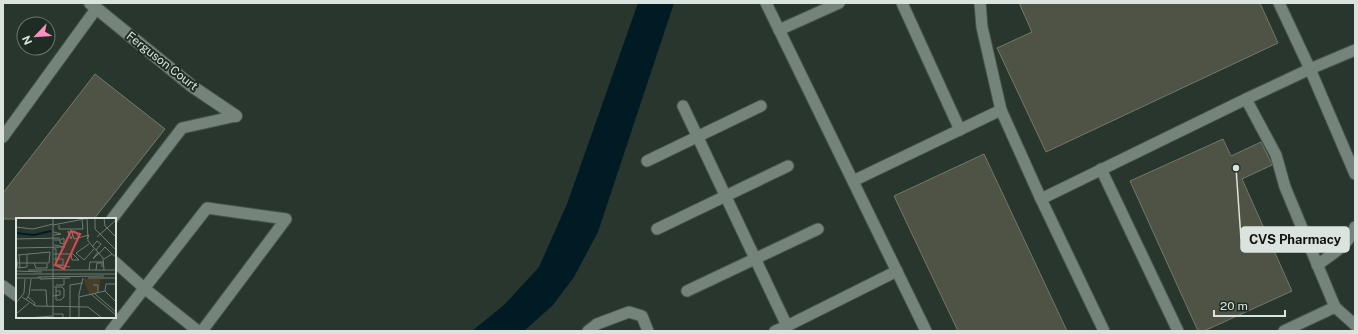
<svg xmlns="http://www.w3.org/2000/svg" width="1358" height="334" viewBox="0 0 1358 334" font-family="'Public Sans',sans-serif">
<rect width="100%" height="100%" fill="#28362d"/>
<polygon fill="#001b24" points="638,3 674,3 598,232 574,277 553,305 524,331 472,331 504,305 539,267 567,204"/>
<g fill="#4e5345" stroke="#73796a">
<polygon points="1019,3 1260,3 1278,43 1046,152 997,48 1032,32"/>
<polygon points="95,74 165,129 94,219 3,219 3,193"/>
<polygon points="1223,139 1231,156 1261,142 1269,158 1272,165 1242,179 1292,291 1204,331 1198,331 1130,181"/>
<polygon points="984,154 1067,331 958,331 894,196"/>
</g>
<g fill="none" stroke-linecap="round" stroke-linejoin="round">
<g stroke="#49544d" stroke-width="13">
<g id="lane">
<polyline points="766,3 926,331"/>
<polyline points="902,3 960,130"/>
<polyline points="980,3 982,27 1001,110 1041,199"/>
<polyline points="1279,3 1310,69 1355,174"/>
<polyline points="779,30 839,3"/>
<polyline points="1246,99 1310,69 1355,50"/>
<polyline points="683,106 787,326 897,271"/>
<polyline points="3,137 96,9"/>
<polyline points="647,161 761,106"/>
<polyline points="1101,169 1178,331"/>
<polyline points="853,181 1001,110"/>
<polyline points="112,219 182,128 236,116"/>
<polyline points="657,229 788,166"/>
<polyline points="115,262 144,288 198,331"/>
<path d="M1317,265C1331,255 1349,245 1355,227"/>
<polyline points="3,286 17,296"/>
<polyline points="687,291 818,229"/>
<polyline points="1335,307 1355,325"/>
<polyline points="111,331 207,208 286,219 202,331"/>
<polyline points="588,331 597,324 629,312 642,316 648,331"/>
<polyline points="775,331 787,326"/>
<polyline points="1104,331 1041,199 1246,99 1276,155 1285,187 1335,307 1284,331"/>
</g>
</g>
<g stroke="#49544d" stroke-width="14">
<polyline id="street" points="90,3 193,87 236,116"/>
</g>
<use href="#lane" stroke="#75847a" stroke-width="11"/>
<use href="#street" stroke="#75847a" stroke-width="12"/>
</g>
<g text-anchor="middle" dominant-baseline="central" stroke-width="4" stroke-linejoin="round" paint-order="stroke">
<g font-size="12" fill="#dae3dd" stroke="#1f2c23">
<text transform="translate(162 61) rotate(38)">Ferguson Court</text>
</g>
</g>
<g transform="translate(16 218)">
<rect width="100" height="100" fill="#28362d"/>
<path d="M67,61H85L82,75L74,78Z" fill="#473e28"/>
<path fill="none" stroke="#001b24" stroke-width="2" d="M0,15L18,17L35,13"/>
<path fill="none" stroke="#6f7b73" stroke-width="1" d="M4,0H24M37,0V100M71,0L72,23L87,40L88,52M79,0V11L100,32M88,0L89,8L100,19M37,7L73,0M43,7V11H67L66,2M0,9L17,11L37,6M38,17L45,16L38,14M53,18L52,13L55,21L57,16M63,19L59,13L56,14L58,21L73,17L71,21M81,19L100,2M0,21L44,20M38,22H44V25L48,26V20L44,22M73,26L60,35L68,42L78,31M76,29L81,23L85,26L80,32M0,30L49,29L38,27M38,31H40V47H47V41H38M82,34L77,41L83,35M0,36L2,50M38,36H57L63,42H56L55,36M83,36L89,29L96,36M2,37L34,34M3,37L4,50M88,41L96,36L100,39M18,45L20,50H31V46M42,47L54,49M0,48V45H33L34,34M2,50L11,49V37M12,52H100M73,52L74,44H88M80,52L81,45H86V49M0,53L26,54M0,56H100M22,59L88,58M0,60H25M72,60H100M24,61L54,60M40,67H48V61M77,67H82V75M38,69H46L48,71V79L45,82H40V69M15,72H30L31,88M89,73L90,66H100M89,73L100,84M79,76L100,94M76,77L100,97M37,78L44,77V73H40M6,79L20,88L72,89L86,100M12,79L19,85L18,88M63,79L89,73M10,82L13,77L15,61M0,85L8,75L9,61M0,96L13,85M38,96H47V100M10,100L37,98M54,100V67L67,65M63,100V76L67,60"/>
<path fill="#d74d4c" fill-opacity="0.15" stroke="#d74d4c" stroke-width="2" d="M55,13L64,16L48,51L39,47Z"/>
<rect width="100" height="100" fill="none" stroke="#dae3dd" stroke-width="2"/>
</g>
<path fill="none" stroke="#dae3dd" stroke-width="1.5" d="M1236 168L1241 239"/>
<circle fill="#dae3dd" stroke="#1f2c23" stroke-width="1.5" cx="1236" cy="168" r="4"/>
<rect fill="#dae3dd" stroke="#dae3dd" stroke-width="1.5" x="1241" y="227" width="108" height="25" rx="4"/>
<g font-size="13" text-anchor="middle" font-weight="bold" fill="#111">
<text x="1295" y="244">CVS Pharmacy</text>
</g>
<rect width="1358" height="334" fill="none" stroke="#dae3dd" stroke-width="8"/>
<g transform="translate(36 36) rotate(245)"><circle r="19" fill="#1f2c23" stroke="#6a756d"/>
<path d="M0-3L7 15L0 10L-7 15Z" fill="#fd8ec0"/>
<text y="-6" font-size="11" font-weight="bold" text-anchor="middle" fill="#dae3dd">N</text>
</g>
<path d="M1214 310v6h71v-6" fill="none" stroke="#dae3dd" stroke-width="2"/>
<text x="1220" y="310" font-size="12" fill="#dae3dd" stroke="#1f2c23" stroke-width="3" paint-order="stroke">20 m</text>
</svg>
